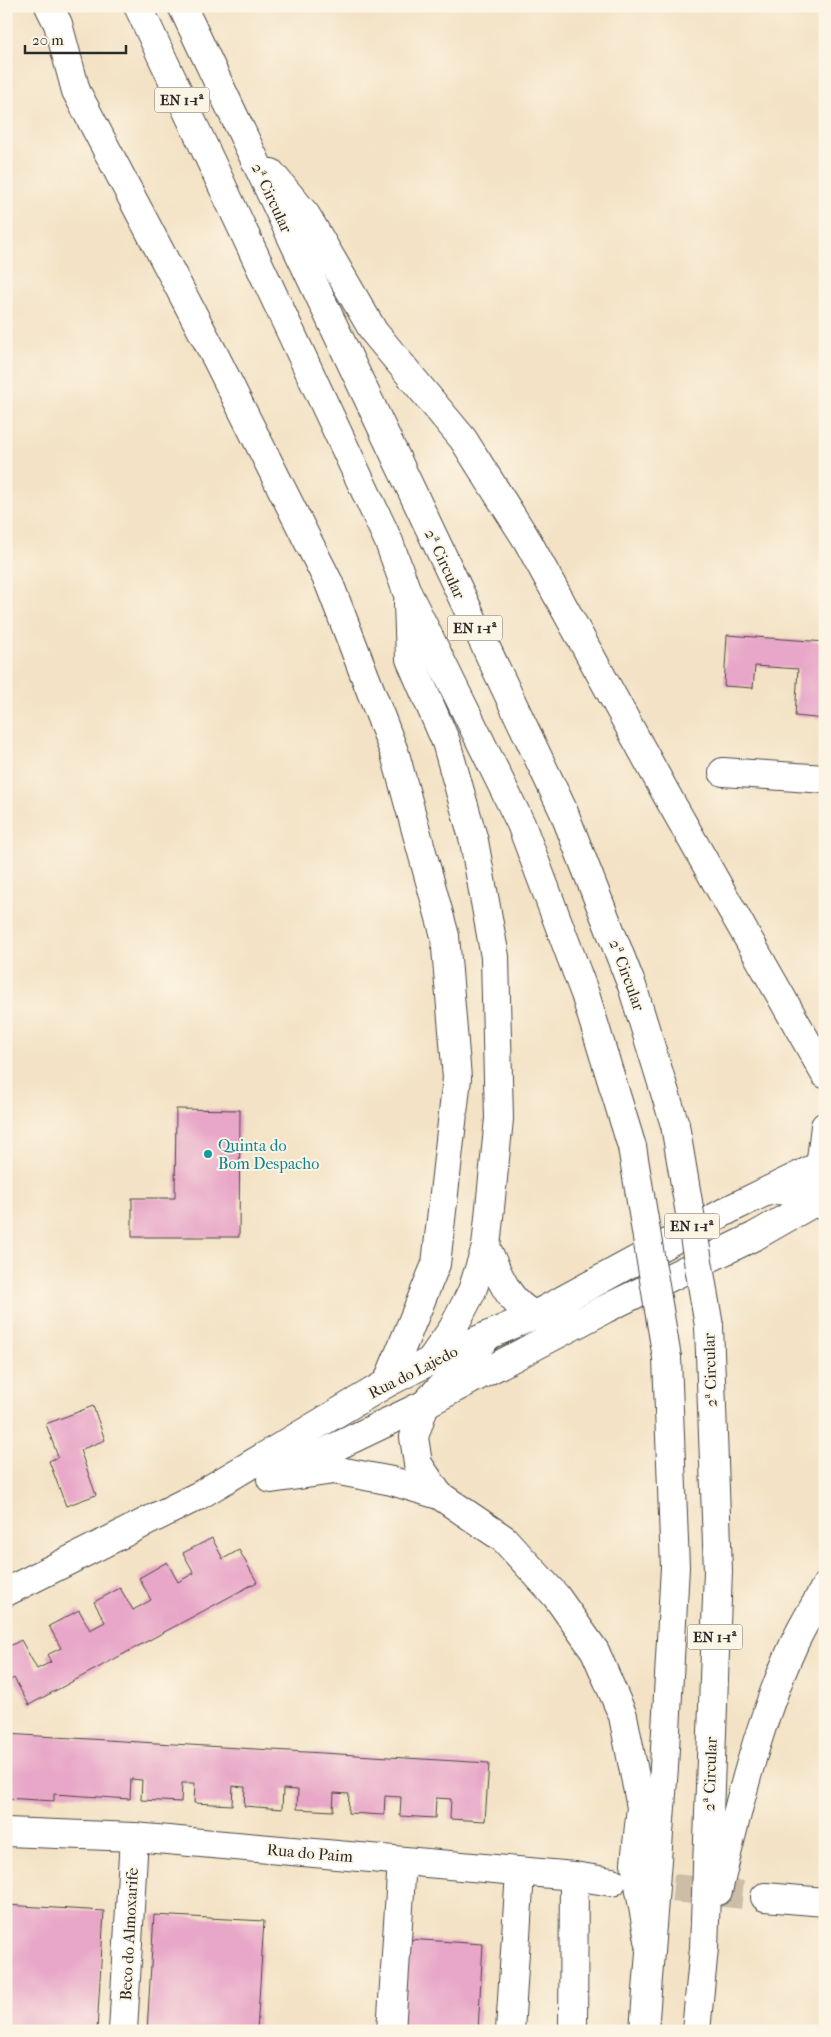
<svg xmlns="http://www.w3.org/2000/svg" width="831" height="2037" viewBox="0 0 831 2037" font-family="'IM FELL French Canon',serif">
<rect width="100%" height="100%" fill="#fcf5e5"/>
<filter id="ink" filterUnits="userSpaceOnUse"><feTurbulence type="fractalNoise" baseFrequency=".02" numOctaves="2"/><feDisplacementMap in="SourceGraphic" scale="10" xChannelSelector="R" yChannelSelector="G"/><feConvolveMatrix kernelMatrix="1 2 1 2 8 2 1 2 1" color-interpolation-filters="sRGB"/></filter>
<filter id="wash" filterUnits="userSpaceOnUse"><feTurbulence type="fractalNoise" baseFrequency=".0096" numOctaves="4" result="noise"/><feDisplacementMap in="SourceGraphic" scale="20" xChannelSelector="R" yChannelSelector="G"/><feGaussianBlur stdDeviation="1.12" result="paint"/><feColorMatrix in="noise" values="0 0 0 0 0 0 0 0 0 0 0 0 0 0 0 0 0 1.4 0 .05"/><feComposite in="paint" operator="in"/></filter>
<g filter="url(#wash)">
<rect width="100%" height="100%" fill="#f3e2c5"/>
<g id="blocks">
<g fill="#e8a7c8">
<polygon points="727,635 825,642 825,719 795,716 798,669 755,666 753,688 724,686"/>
<polygon points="176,1109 240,1110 239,1237 132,1237 132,1198 175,1198"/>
<polygon points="93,1406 105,1440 80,1450 96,1495 66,1506 49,1461 58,1457 46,1424"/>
<polygon points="212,1538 223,1559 239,1550 257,1582 29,1705 14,1678 6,1683 6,1648 21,1640 37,1669 51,1662 47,1655 61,1648 49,1626 79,1610 90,1630 105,1622 94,1602 120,1588 133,1610 151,1600 139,1578 167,1562 178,1582 194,1573 183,1553"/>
<polygon points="6,1734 489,1763 485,1821 450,1819 451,1799 436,1798 435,1818 400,1816 401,1797 385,1796 384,1815 348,1813 349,1794 334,1793 333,1811 297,1809 298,1790 283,1789 282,1809 244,1806 245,1787 233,1786 232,1805 194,1803 195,1783 182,1783 181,1802 141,1800 142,1780 131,1779 130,1799 54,1794 54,1801 6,1798"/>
<polygon points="6,1905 104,1911 97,2031 6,2031"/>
<polygon points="154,1915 264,1921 257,2031 147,2031"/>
<polygon points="407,1939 483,1944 478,2031 401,2031"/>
</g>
</g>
</g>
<g filter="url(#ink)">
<use href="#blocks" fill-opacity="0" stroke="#494642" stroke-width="1"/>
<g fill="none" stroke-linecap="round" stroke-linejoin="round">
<polyline stroke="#cbbda6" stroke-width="28" stroke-dasharray="28 14" stroke-linecap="butt" points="631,1884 765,1897"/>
<g stroke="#494642" stroke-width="30">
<g id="minor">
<polyline points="49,6 58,24 76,91 216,358 329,583 395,754 445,936 457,1078 436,1264 387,1383"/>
<polyline points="723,772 825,779"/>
<polyline points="277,1475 425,1404 605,1309 755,1236 825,1196"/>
<polyline points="6,1592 198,1496 387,1383 430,1361 535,1315 732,1208 825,1163"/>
<polyline points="6,1832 134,1837 574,1876 612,1882"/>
<polyline points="765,1897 825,1902"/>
<polyline points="123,2031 134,1837"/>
<polyline points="391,2031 402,1861"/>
<polyline points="510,2031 520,1872"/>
<polyline points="573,2031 574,1876"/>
</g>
</g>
<g stroke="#494642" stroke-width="30">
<g id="highway">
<polyline points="138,6 389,542 407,592 521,824 585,994 632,1147"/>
<polyline points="182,6 563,810 632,986 675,1125"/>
<polyline points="271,173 306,215 374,332 463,439 527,540 669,799 825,1074"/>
<polyline points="408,603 410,659 446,742 474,841 495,957 499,1119 486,1247 472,1291 453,1328 430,1361"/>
<polyline points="770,1190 796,1191 825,1207"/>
<polyline points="816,1201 825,1126"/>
<path d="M486,1247C498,1272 507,1303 535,1315C548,1320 566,1320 580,1322"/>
<polyline points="271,1479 334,1470 392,1481 439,1495 504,1539 556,1596 595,1651 623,1716 641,1807 635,1863 649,1940"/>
<polyline points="439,1495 418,1464 414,1437 425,1404 489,1335"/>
<path d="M718,1891C738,1807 758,1723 794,1644C803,1624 815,1606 825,1587"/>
<polyline points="644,2031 664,1767 675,1567 667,1358"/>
<polyline points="696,2031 704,1948 718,1571 709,1326"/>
</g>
</g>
<use href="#minor" stroke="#fff" stroke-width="28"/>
<use href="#highway" stroke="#fff" stroke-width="28"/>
<g stroke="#494642" stroke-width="30" stroke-linecap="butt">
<g id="highway-bridge">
<polyline points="675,1125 709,1326"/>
<polyline points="632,1147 667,1358"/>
</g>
</g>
<use href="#highway-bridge" stroke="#fff" stroke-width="28"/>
</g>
</g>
<circle fill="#0f9aa8" stroke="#fcf5e5" stroke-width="2" cx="208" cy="1154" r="5"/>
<g text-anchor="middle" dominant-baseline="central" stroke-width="4" stroke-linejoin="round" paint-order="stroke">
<g fill="#fcf5e5" stroke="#6a6863" stroke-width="1">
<rect x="154.5" y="87.5" width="55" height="25" rx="4"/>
<rect x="447.5" y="615.5" width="55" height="25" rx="4"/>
<rect x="664.5" y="1213.5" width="55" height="25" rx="4"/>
<rect x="687.5" y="1624.5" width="55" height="25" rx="4"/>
</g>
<g font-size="15" font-weight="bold" fill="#2b2b2b">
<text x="182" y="100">EN 1-1ª</text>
<text x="475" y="628">EN 1-1ª</text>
<text x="692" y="1226">EN 1-1ª</text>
<text x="715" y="1637">EN 1-1ª</text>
</g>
<g font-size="16" fill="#2b2b2b" stroke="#fcf5e5">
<text transform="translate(272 198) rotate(65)">2ª Circular</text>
<text transform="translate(445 564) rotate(65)">2ª Circular</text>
<text transform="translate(627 975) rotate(70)">2ª Circular</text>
<text transform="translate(710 1370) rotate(-92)">2ª Circular</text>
<text transform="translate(413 1372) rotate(-27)">Rua do Lajedo</text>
<text transform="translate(710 1774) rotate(-88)">2ª Circular</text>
<text transform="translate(310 1853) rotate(5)">Rua do Paim</text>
<text transform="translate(129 1934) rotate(-87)">Beco do Almoxarife</text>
</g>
<g font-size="16" fill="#0d838f" stroke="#fcf5e5" text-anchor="start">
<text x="218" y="1145">Quinta do<tspan x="218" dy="18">Bom Despacho</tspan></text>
</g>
</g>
<rect width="831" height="2037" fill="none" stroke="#fcf5e5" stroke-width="25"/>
<path d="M25 45v8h101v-8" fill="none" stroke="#2b2b2b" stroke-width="2.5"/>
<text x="32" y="45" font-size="15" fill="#2b2b2b" stroke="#fcf5e5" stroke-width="4" paint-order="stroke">20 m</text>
</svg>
